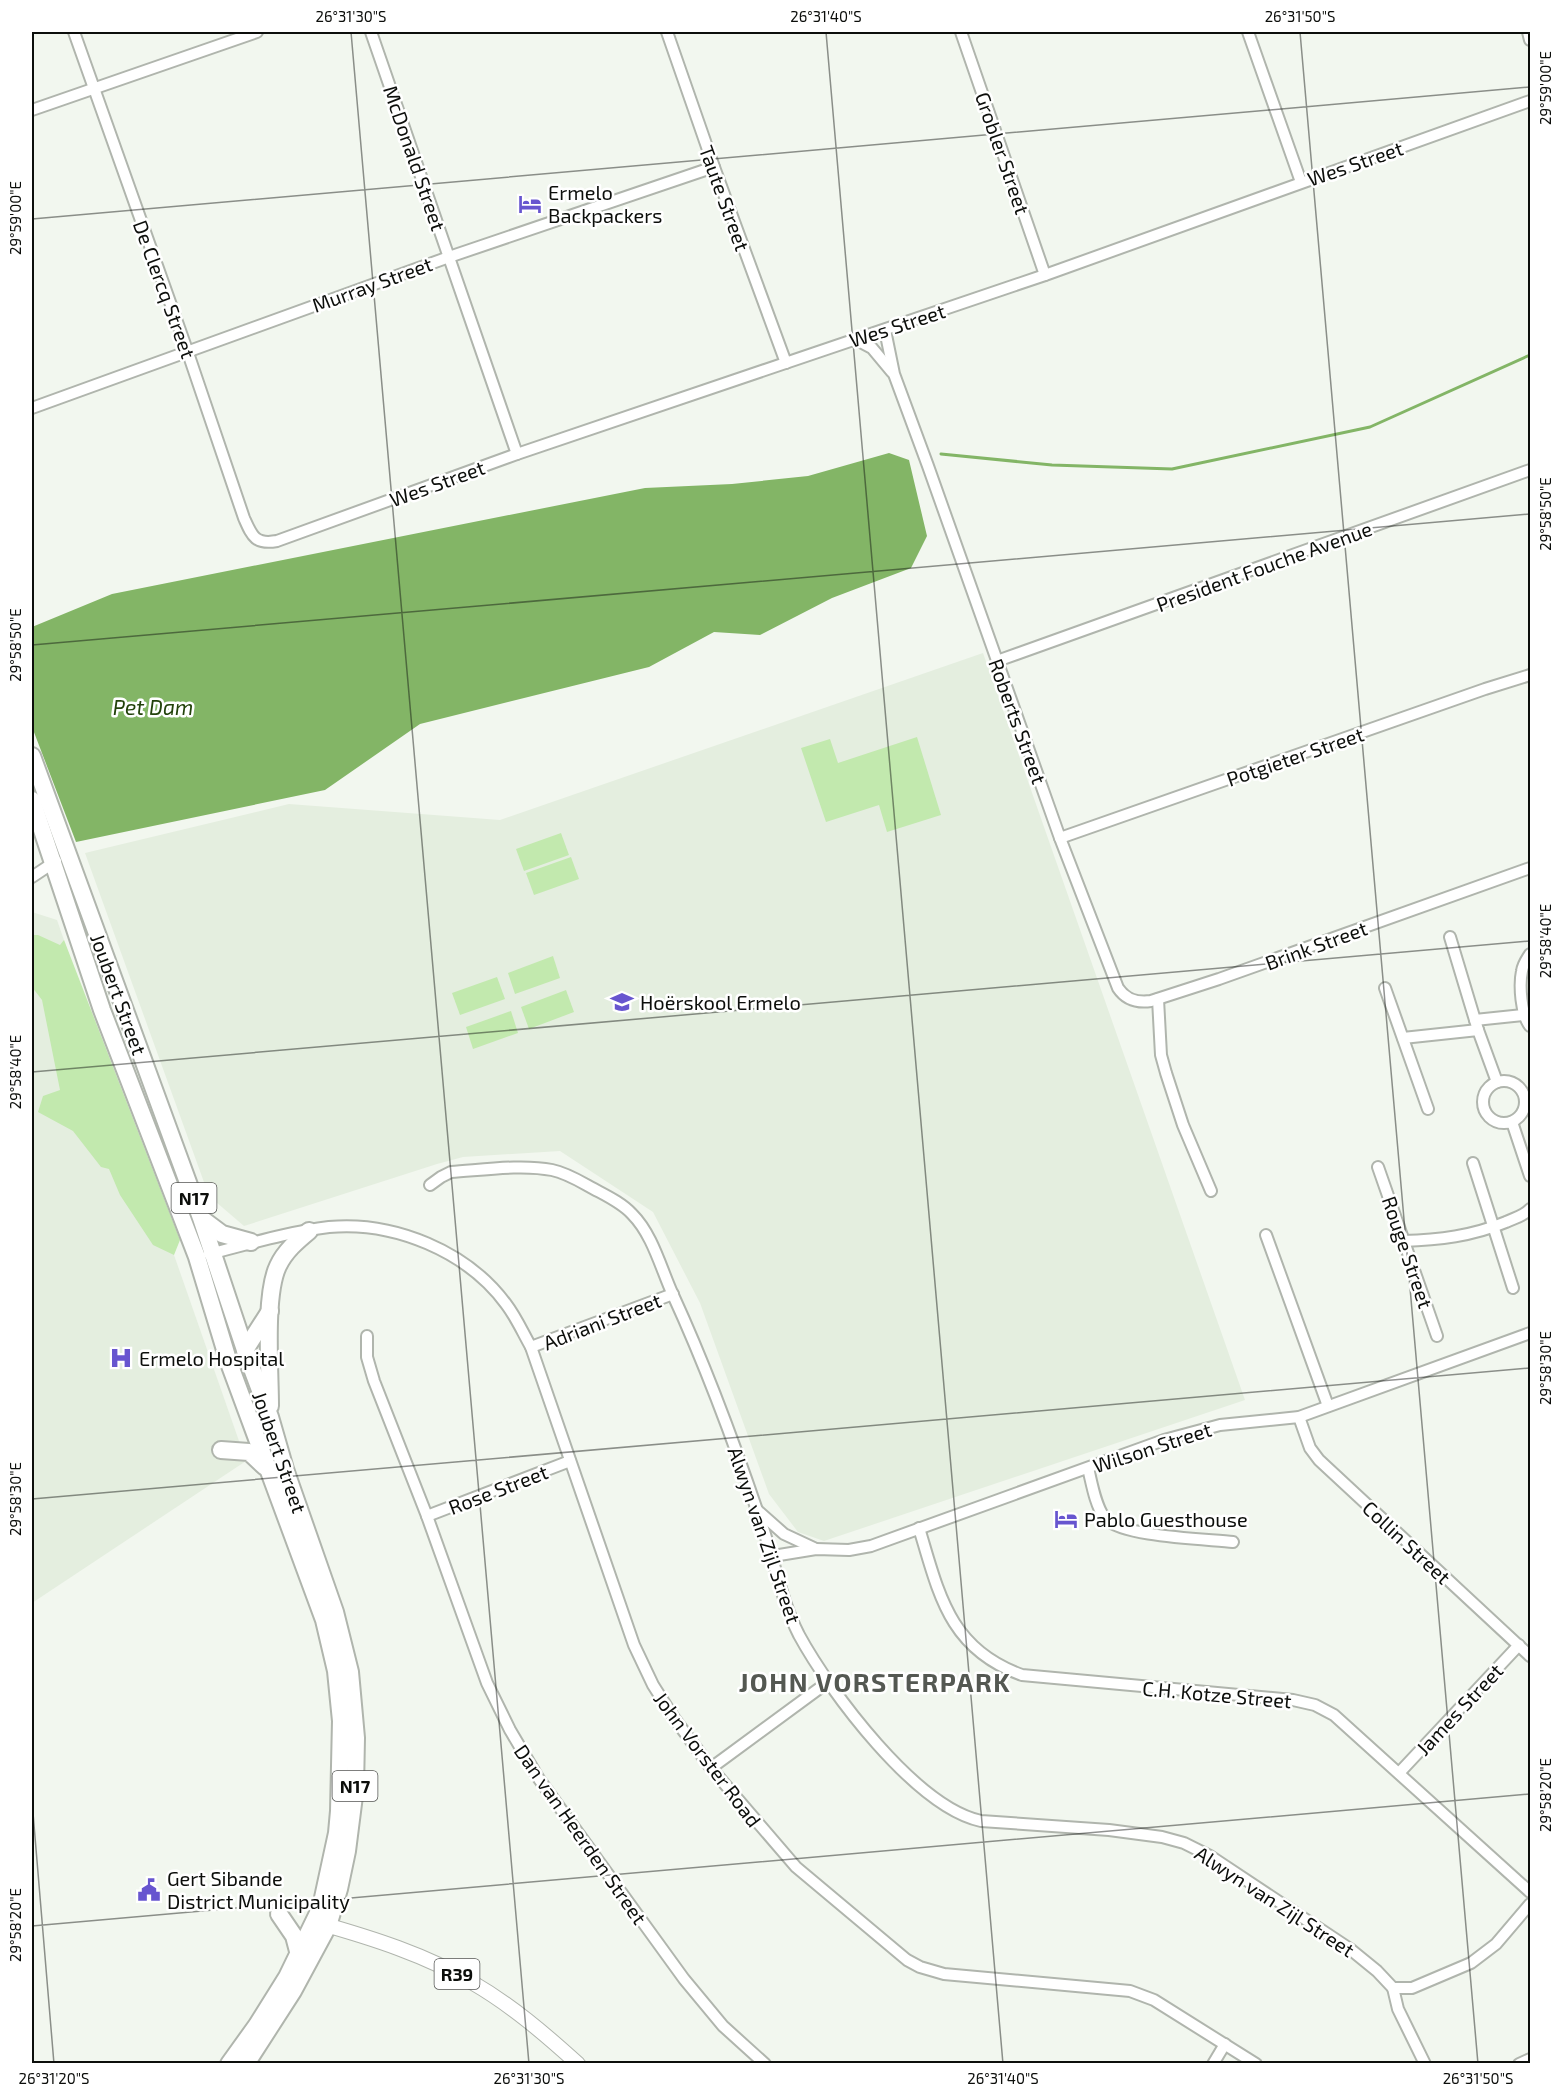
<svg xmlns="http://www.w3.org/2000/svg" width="1562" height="2095" viewBox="0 0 1562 2095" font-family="'Exo 2',sans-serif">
<rect width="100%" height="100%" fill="#f2f7ef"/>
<g fill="#e4eedf">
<polygon points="983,653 1245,1400 824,1541 798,1532 769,1494 700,1303 653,1212 560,1151 463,1157 437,1164 244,1226 209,1196 85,853 289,804 500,820"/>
<polygon points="32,912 57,920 246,1461 32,1603"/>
</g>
<g fill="#c2e9ae">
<polygon points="917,737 941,815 887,832 879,805 826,822 801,748 830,739 838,763"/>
<polygon points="561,833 569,855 524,871 516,849"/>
<polygon points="571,857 579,879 534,895 526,873"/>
<polygon points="32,935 38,935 60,945 64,940 180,1240 174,1255 153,1245 120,1195 109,1169 101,1167 73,1131 38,1112 43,1096 60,1090 42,1000 32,987"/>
<polygon points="553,956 560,978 515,994 508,973"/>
<polygon points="497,977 505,999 460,1015 452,993"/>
<polygon points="566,990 574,1012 529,1029 521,1007"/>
<polygon points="511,1011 518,1033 473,1049 466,1027"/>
</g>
<polygon fill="#83b566" points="889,453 909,460 927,536 911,568 832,598 760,635 714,632 649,667 420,724 325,790 76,842 32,727 32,627 112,594 645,488 732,484 808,476"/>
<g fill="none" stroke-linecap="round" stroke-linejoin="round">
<polyline stroke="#83b566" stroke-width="3" points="941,454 1052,465 1172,469 1370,427 1530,355"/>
<g stroke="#b0b5ad" stroke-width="14">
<g id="minor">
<path d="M74,32L187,350L244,518C252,536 255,545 277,541L517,454L1045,275L1530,101"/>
<polyline points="371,32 517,454"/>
<polyline points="667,32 714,167 786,363"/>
<polyline points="961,32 1045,275"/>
<polyline points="1248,32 1301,182"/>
<polyline points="1528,32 1530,40"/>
<polyline points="32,110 257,32"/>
<path d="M885,330L894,374L928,466L1060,838L1118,988C1126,1000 1137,1003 1151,1001L1219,979L1530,868"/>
<polyline points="855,339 872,348 892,372"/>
<polyline points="32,408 449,257 714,167"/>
<polyline points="997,661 1530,470"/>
<polyline points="1060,838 1485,689 1530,675"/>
<polyline points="32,877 56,861"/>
<polyline points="1450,937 1478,1030 1497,1082"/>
<path d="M1530,954C1527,959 1523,964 1522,971C1519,985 1521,1015 1530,1026"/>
<polyline points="1385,988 1428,1109"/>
<polyline points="1158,999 1161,1055 1166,1073 1183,1125 1211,1191"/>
<polyline points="1475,1020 1523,1015"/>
<polyline points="1403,1038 1478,1030"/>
<circle cx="1504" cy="1102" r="21"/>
<polyline points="1512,1122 1530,1176"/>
<polyline points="1473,1163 1513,1288"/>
<polyline points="1378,1167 1437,1336"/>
<path d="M430,1185L441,1177L451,1172C482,1170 522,1164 552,1170C567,1173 581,1182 594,1189C607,1196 622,1203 632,1214C653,1235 661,1269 673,1295C707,1369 735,1445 761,1522C774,1559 781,1600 799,1635C830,1692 916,1807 981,1821L1109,1830L1162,1837L1184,1843L1210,1856L1350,1949L1377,1971L1393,1988H1412L1471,1963L1496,1944L1530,1904"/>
<polyline points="1266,1235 1328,1406"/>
<path d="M1403,1241C1439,1240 1472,1236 1506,1222C1514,1218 1524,1216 1530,1209"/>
<path d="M209,1254C249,1244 288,1232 329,1227C394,1221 467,1251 506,1304C516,1317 523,1333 531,1347L634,1645L653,1685L674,1718L711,1768L796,1867L907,1960L920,1967L944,1974L1130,1991L1154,2000L1256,2064"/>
<polyline points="367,1336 367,1357 374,1381 427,1516 487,1683 510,1730 539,1779 684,1979 723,2026 765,2064"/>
<polyline points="531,1347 673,1294"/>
<polyline points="1299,1417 1310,1448 1319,1460 1530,1656"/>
<path d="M1088,1468C1092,1484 1095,1504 1104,1517C1118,1537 1207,1539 1233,1542"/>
<polyline points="758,1511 784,1534 814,1548"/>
<polyline points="427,1516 570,1461"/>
<path d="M919,1528C939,1594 949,1649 1022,1675L1293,1700L1315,1705L1334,1715L1530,1892"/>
<polyline points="773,1556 816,1549 849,1550 871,1546 1164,1440 1220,1425 1299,1417 1530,1333"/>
<polyline points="711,1768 828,1682"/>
<polyline points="1399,1773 1519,1645"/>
<polyline points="1393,1988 1398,2009 1425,2064"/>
<polyline points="1213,2064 1225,2044"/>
<polyline points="1519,2064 1530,2059"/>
</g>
</g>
<g stroke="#b0b5ad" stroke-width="16">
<path id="major" d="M319,1923C372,1938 426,1955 473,1983C511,2005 545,2034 578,2064"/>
</g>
<g stroke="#b0b5ad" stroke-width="20">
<g id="highway">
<polyline points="32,756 201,1218 245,1350 270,1417 285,1469 335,1612 350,1672 356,1738 355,1788 347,1851 339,1889 328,1926 293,1991 246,2064"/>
<polyline points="32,800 102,1010 197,1257 229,1363 324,1620 336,1671 341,1721 339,1811 337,1833 321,1907 287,1977 257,2025 229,2064"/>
<polyline points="202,1219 222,1234 251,1242"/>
<polyline points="245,1350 270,1311"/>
<path d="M270,1406C270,1371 264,1295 278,1266C285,1251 297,1241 309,1231"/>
<polyline points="221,1450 249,1452 265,1467"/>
<polyline points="279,1914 294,1936 299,1955"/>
</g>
</g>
<use href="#minor" stroke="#fff" stroke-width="10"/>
<use href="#major" stroke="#fff" stroke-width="14"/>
<use href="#highway" stroke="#fff" stroke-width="16"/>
</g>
<path fill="none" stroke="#0c0e0b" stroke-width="1.5" stroke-opacity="0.45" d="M351,32L529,2064M826,32L1003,2064M1300,32L1478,2064M32,219L1530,87M32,645L1530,514M32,1072L1530,941M32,1499L1530,1368M32,1801L54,2064M32,1926L1530,1794"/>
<defs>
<g id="hotel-bare" transform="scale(1.8)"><path d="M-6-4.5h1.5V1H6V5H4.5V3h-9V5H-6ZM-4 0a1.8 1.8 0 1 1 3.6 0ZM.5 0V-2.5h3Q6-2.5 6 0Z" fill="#6755cf" stroke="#fff" stroke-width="2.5" paint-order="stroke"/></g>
<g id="school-bare" transform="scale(1.8)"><path d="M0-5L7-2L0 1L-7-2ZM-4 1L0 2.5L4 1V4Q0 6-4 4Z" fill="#6755cf" stroke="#fff" stroke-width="2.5" paint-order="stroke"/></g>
<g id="hospital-bare" transform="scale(1.8)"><path d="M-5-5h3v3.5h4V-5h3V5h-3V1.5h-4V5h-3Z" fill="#6755cf" stroke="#fff" stroke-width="2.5" paint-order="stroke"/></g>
<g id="civic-bare" transform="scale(1.8)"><path d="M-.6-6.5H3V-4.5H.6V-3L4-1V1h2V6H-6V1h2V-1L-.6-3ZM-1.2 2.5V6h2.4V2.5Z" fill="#6755cf" stroke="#fff" stroke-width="2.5" paint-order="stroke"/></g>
</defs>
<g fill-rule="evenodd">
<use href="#hotel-bare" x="530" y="204"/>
<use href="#school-bare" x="622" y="1002"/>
<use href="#hospital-bare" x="121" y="1358"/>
<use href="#hotel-bare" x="1066" y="1519"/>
<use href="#civic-bare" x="149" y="1890"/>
</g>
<g text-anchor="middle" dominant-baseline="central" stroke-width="5" stroke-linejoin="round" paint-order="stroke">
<g fill="#fff" stroke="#555654" stroke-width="1.5">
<rect x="171.5" y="1183" width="45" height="30" rx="4.5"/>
<rect x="332.5" y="1771" width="45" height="30" rx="4.5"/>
<rect x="434.5" y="1959" width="45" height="30" rx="4.5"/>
</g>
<g font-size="18" font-weight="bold" fill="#0c0e0b">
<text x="194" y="1198">N17</text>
<text x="355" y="1786">N17</text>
<text x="457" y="1974">R39</text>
</g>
<g font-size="20" fill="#0c0e0b" stroke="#fff">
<text transform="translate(1003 153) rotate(71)">Grobler Street</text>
<text transform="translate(415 158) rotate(71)">McDonald Street</text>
<text transform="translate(1355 163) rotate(-19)">Wes Street</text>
<text transform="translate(725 198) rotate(70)">Taute Street</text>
<text transform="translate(372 284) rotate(-20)">Murray Street</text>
<text transform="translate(165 289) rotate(70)">De Clercq Street</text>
<text transform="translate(897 325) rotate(-18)">Wes Street</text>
<text transform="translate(437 483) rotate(-20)">Wes Street</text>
<text transform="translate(1264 566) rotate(-20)">President Fouche Avenue</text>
<text transform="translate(1018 721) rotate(70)">Roberts Street</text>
<text transform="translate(1295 756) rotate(-19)">Potgieter Street</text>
<text transform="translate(1316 945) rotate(-20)">Brink Street</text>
<text transform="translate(119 994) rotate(70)">Joubert Street</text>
<text transform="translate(1408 1252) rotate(71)">Rouge Street</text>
<text transform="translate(602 1321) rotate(-21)">Adriani Street</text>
<text transform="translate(1152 1447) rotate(-18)">Wilson Street</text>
<text transform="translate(280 1452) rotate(71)">Joubert Street</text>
<text transform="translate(498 1489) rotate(-21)">Rose Street</text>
<text transform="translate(765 1535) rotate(71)">Alwyn van Zijl Street</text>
<text transform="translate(1407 1542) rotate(43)">Collin Street</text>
<text transform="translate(1217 1694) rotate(5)">C.H. Kotze Street</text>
<text transform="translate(1459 1709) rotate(-47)">James Street</text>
<text transform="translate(708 1759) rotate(53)">John Vorster Road</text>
<text transform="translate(581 1834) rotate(55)">Dan van Heerden Street</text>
<text transform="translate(1275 1901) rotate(33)">Alwyn van Zijl Street</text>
</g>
<g font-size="20" fill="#0c0e0b" stroke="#fff" text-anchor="start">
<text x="548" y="192">Ermelo<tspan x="548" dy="23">Backpackers</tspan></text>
<text x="640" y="1002">Hoërskool Ermelo</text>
<text x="139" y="1358">Ermelo Hospital</text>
<text x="1084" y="1519">Pablo Guesthouse</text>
<text x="167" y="1878">Gert Sibande<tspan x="167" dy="23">District Municipality</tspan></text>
</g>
<g font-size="21" font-style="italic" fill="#22420a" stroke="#fff">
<text x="153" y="706">Pet Dam</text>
</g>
<g font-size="26" font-weight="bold" letter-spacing="1.5" fill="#545852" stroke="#fff">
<text x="875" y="1681">JOHN VORSTERPARK</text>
</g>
</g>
<rect width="1562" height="2095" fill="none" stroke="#ffffff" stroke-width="66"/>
<rect x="33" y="33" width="1496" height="2029" fill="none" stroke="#0c0e0b" stroke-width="2"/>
<g font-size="15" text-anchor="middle" fill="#0c0e0b">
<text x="351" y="22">26°31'30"S</text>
<text x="826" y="22">26°31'40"S</text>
<text x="1300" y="22">26°31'50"S</text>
<text transform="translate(1546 88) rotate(-90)" y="5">29°59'00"E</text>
<text transform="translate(16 218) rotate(-90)" y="5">29°59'00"E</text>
<text transform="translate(1546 514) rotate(-90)" y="5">29°58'50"E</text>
<text transform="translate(16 645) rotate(-90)" y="5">29°58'50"E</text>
<text transform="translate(1546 941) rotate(-90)" y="5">29°58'40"E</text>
<text transform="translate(16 1072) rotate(-90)" y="5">29°58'40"E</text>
<text transform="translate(1546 1368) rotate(-90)" y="5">29°58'30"E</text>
<text transform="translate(16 1499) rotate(-90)" y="5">29°58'30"E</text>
<text transform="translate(1546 1795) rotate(-90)" y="5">29°58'20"E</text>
<text transform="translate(16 1925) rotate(-90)" y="5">29°58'20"E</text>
<text x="54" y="2084">26°31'20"S</text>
<text x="529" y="2084">26°31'30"S</text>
<text x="1003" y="2084">26°31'40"S</text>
<text x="1478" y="2084">26°31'50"S</text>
</g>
</svg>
